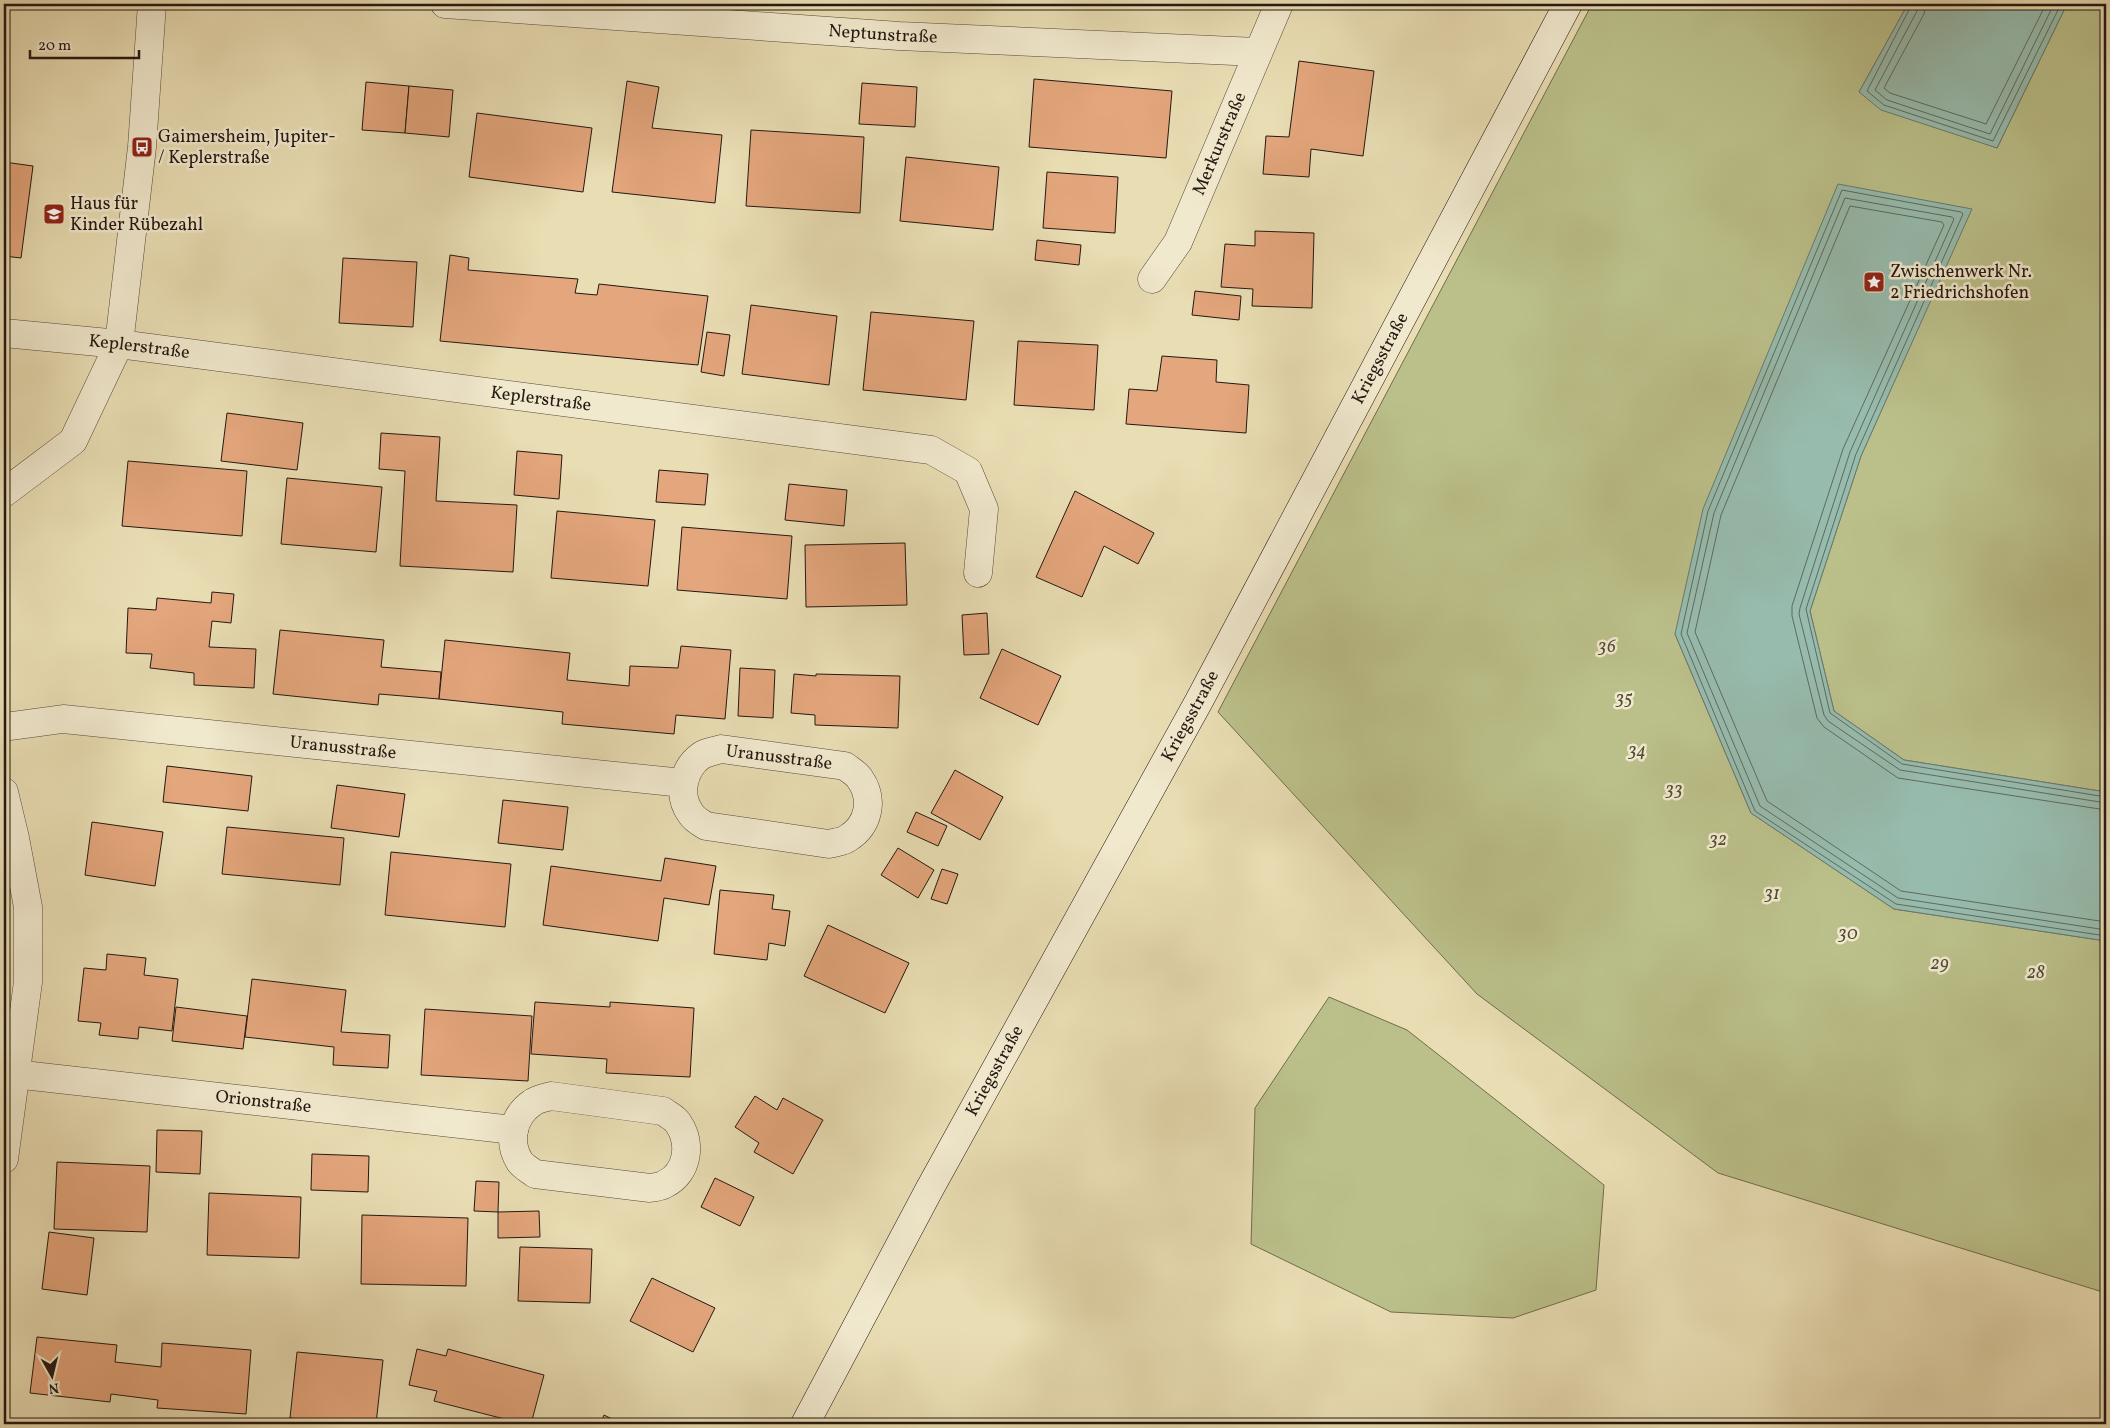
<svg xmlns="http://www.w3.org/2000/svg" width="2110" height="1428" viewBox="0 0 2110 1428" font-family="Vollkorn,serif">
<rect width="100%" height="100%" fill="#e9ddb3"/>
<filter id="stains"><feTurbulence type="fractalNoise" baseFrequency=".004" numOctaves="4"/><feColorMatrix values="0 0 0 0 .2 0 0 0 0 .09 0 0 0 0 .02 0 0 0 .5 -.17"/></filter>
<radialGradient id="worn" r=".72"><stop offset=".6" stop-color="#630" stop-opacity="0"/><stop offset="1" stop-color="#630" stop-opacity=".3"/></radialGradient>
<g fill="#bbc08a" stroke="#706c4e">
<polygon points="1592,4 1908,4 1859,92 1997,148 2067,4 2106,4 2106,792 1904,760 1834,711 1810,611 1861,456 1971,209 1675,634 1751,813 1894,909 2106,941 2106,1293 1718,1173 1477,994 1218,712"/>
<polygon points="1329,997 1407,1030 1604,1185 1596,1290 1513,1318 1391,1312 1251,1244 1255,1108"/>
</g>
<g fill="#97bcae" stroke="#697a70">
<polygon points="1908,4 2067,4 1997,148 1881,110 1859,92"/>
<polygon points="1838,184 1972,209 1861,456 1810,611 1834,711 1904,760 2106,792 2106,941 1894,909 1751,813 1675,634 1703,509"/>
</g>
<g fill="none" stroke-linecap="round" stroke-linejoin="round">
<g stroke="#5e6a60" stroke-width="1">
<polyline points="1912,4 1867,91 1884,105 1993,141 2061,4"/>
<polyline points="1918,4 1917,11 1875,90 1887,100 1990,134 2054,4"/>
<polyline points="1926,4 1924,14 1884,88 1890,93 1986,124 2046,4"/>
<polyline points="2106,797 1902,764 1830,713 1806,609 1856,454 1963,214 1961,212 1842,190 1708,511 1681,634 1755,811 1896,904 2106,936"/>
<polyline points="2106,803 1900,770 1828,721 1824,715 1799,614 1800,608 1850,452 1954,219 1952,217 1845,198 1714,513 1687,633 1760,806 1898,898 2106,930"/>
<polyline points="2106,810 1898,778 1824,727 1817,718 1792,616 1792,606 1843,449 1944,225 1942,222 1850,206 1721,515 1695,632 1767,801 1901,891 2106,922"/>
</g>
</g>
<g fill="#e4a67c" stroke="#241812">
<polygon points="1299,61 1374,71 1363,156 1311,149 1309,177 1263,174 1266,136 1289,137"/>
<polygon points="1034,79 1172,91 1166,158 1029,147"/>
<polygon points="627,81 659,87 652,128 722,135 715,203 612,192"/>
<polygon points="366,82 409,86 405,133 362,130"/>
<polygon points="862,83 917,87 915,127 859,124"/>
<polygon points="409,86 453,90 449,137 405,133"/>
<polygon points="477,113 592,128 583,192 469,177"/>
<polygon points="751,130 864,137 860,213 746,206"/>
<polygon points="906,157 999,167 993,230 900,221"/>
<polygon points="4,162 33,166 21,258 4,256"/>
<polygon points="1047,172 1118,177 1115,233 1043,228"/>
<polygon points="1255,231 1314,233 1312,308 1252,306 1253,289 1221,287 1225,244 1255,246"/>
<polygon points="1037,240 1081,245 1079,265 1035,260"/>
<polygon points="450,255 469,258 468,270 578,279 575,293 597,295 599,284 708,296 698,365 440,341"/>
<polygon points="343,258 417,262 413,327 339,323"/>
<polygon points="1195,291 1241,296 1239,320 1192,315"/>
<polygon points="751,305 837,316 829,385 742,374"/>
<polygon points="871,312 974,321 966,400 863,390"/>
<polygon points="707,332 730,335 724,376 701,372"/>
<polygon points="1018,341 1098,345 1094,410 1014,405"/>
<polygon points="1162,356 1217,360 1216,382 1249,385 1246,433 1126,424 1129,389 1157,391"/>
<polygon points="227,413 303,423 297,470 221,461"/>
<polygon points="381,433 440,437 436,501 517,505 513,572 400,566 405,471 379,469"/>
<polygon points="517,451 562,455 559,499 514,495"/>
<polygon points="128,461 247,471 242,536 122,526"/>
<polygon points="659,470 708,474 705,505 656,502"/>
<polygon points="287,478 382,487 376,552 281,544"/>
<polygon points="789,484 847,490 844,526 785,520"/>
<polygon points="1075,491 1154,533 1138,564 1104,546 1082,597 1036,577"/>
<polygon points="557,511 655,520 648,586 551,578"/>
<polygon points="682,527 792,536 787,599 677,590"/>
<polygon points="905,543 907,605 806,607 805,545"/>
<polygon points="212,592 234,594 231,623 212,621 209,647 256,649 254,688 194,685 194,673 150,668 152,654 126,653 128,608 156,610 157,598 211,603"/>
<polygon points="987,613 989,654 964,655 962,615"/>
<polygon points="280,630 384,640 381,667 441,672 439,699 379,694 378,705 273,694"/>
<polygon points="445,640 570,653 567,680 629,686 630,666 678,668 681,646 731,650 725,719 676,715 674,734 562,724 563,712 439,699"/>
<polygon points="1002,649 1061,676 1038,725 980,698"/>
<polygon points="740,668 775,670 773,718 738,716"/>
<polygon points="794,674 816,676 816,674 900,676 898,728 815,725 815,715 791,713"/>
<polygon points="167,766 252,776 248,811 163,802"/>
<polygon points="955,770 1003,797 980,840 931,813"/>
<polygon points="337,785 405,794 399,837 331,828"/>
<polygon points="503,800 568,807 563,850 498,843"/>
<polygon points="916,812 947,826 938,846 907,832"/>
<polygon points="92,822 163,832 155,886 85,875"/>
<polygon points="227,827 344,838 340,885 222,874"/>
<polygon points="898,848 934,870 918,898 881,875"/>
<polygon points="391,852 511,864 505,927 385,915"/>
<polygon points="665,858 716,866 709,905 664,898 658,941 543,925 551,866 661,881"/>
<polygon points="942,869 958,874 947,904 931,899"/>
<polygon points="720,890 774,895 772,909 790,911 785,946 769,943 767,960 714,954"/>
<polygon points="828,925 909,963 885,1013 804,976"/>
<polygon points="107,954 146,958 144,975 178,979 172,1031 139,1027 138,1039 99,1035 101,1023 78,1021 84,968 106,970"/>
<polygon points="252,979 346,990 341,1032 390,1035 388,1068 333,1065 334,1047 245,1037"/>
<polygon points="535,1002 610,1007 610,1002 694,1008 690,1077 606,1073 607,1059 531,1054"/>
<polygon points="176,1007 247,1016 243,1049 172,1041"/>
<polygon points="425,1009 532,1016 528,1081 421,1075"/>
<polygon points="755,1096 777,1110 783,1098 823,1120 793,1174 754,1152 759,1143 735,1127"/>
<polygon points="157,1130 202,1131 200,1174 156,1172"/>
<polygon points="312,1154 369,1156 368,1192 311,1190"/>
<polygon points="57,1162 150,1166 147,1232 54,1229"/>
<polygon points="715,1178 754,1197 740,1226 701,1207"/>
<polygon points="476,1181 499,1182 498,1212 474,1211"/>
<polygon points="209,1193 301,1197 299,1258 207,1255"/>
<polygon points="539,1211 540,1237 498,1238 498,1212"/>
<polygon points="362,1215 468,1218 466,1286 361,1284"/>
<polygon points="49,1232 94,1238 87,1295 42,1289"/>
<polygon points="520,1247 592,1249 590,1303 518,1301"/>
<polygon points="652,1278 715,1308 693,1352 630,1321"/>
<polygon points="37,1337 117,1345 115,1362 161,1367 162,1343 251,1350 246,1414 157,1408 158,1400 111,1394 110,1402 30,1393"/>
<polygon points="417,1349 446,1356 448,1349 544,1375 531,1424 524,1424 434,1401 437,1391 409,1385"/>
<polygon points="297,1352 383,1360 376,1424 348,1424 290,1418"/>
<polygon points="604,1415 622,1424 600,1424"/>
</g>
<g fill="none" stroke-linecap="round" stroke-linejoin="round">
<g stroke="#55493a" stroke-width="29">
<g id="street">
<path id="s1" d="M445,4L899,36L1257,52"/>
<path id="s2" d="M1152,279L1178,242L1279,4"/>
<path id="s3" d="M4,333L119,344L931,450L968,471L984,509L978,573"/>
<polyline points="4,493 73,441 119,344 142,147 152,4"/>
<path id="s4" d="M4,727L63,719L683,783"/>
<path d="M721,749L845,766C850,770 857,774 860,779C874,799 869,825 848,838C843,842 835,842 829,844L706,826C701,823 694,819 691,814C677,795 683,768 702,755C708,752 715,751 721,749Z"/>
<polyline points="4,792 15,838 28,907 28,982 4,1159"/>
<path id="s5" d="M14,1074L514,1130"/>
<path d="M551,1096L663,1111C668,1115 675,1118 678,1123C692,1143 688,1173 665,1184C661,1187 654,1187 650,1188L535,1174C530,1170 524,1167 520,1162C507,1142 513,1116 532,1103C537,1099 545,1098 551,1096Z"/>
</g>
</g>
<g stroke="#241812" stroke-width="29">
<g id="secondary">
<path id="s6" d="M805,1424L929,1190L1199,701L1568,4"/>
</g>
</g>
<use href="#street" stroke="#f1e9ce" stroke-width="28"/>
<use href="#secondary" stroke="#f1e9ce" stroke-width="28"/>
</g>
<defs>
<g id="bus-square" transform="scale(1.125)"><rect x="-9" y="-9" width="18" height="18" rx="4" fill="#8f2418" stroke="#f1e9ce"/><path d="M-5-6H5V4H4V6H2V4H-2V6H-4V4H-5ZM-3.5-4V0h7V-4ZM-3.5 1.2v1.5H-2V1.2ZM2 1.2v1.5H3.5V1.2Z" fill="#fff"/></g>
<g id="school-square" transform="scale(1.125)"><rect x="-9" y="-9" width="18" height="18" rx="4" fill="#8f2418" stroke="#f1e9ce"/><path d="M0-5L7-2L0 1L-7-2ZM-4 1L0 2.5L4 1V4Q0 6-4 4Z" fill="#fff"/></g>
<g id="sight-square" transform="scale(1.125)"><rect x="-9" y="-9" width="18" height="18" rx="4" fill="#8f2418" stroke="#f1e9ce"/><path d="M0-6L1.8-2.2L6-1.7L2.9 1.2L3.7 5.4L0 3.3L-3.7 5.4L-2.9 1.2L-6-1.7L-1.8-2.2Z" fill="#fff"/></g>
</defs>
<g fill-rule="evenodd">
<use href="#bus-square" x="142" y="147"/>
<use href="#school-square" x="54" y="214"/>
<use href="#sight-square" x="1874" y="282"/>
</g>
<g text-anchor="middle" dominant-baseline="central" stroke-width="5" stroke-linejoin="round" paint-order="stroke">
<g font-size="18" fill="#241812" stroke="#f1e9ce">
<text stroke="none"><textPath href="#s1" startOffset="439">Neptunstraße</textPath></text>
<text stroke="none"><textPath href="#s2" startOffset="152">Merkurstraße</textPath></text>
<text stroke="none"><textPath href="#s3" startOffset="136">Keplerstraße</textPath></text>
<text stroke="none"><textPath href="#s6" startOffset="1211">Kriegsstraße</textPath></text>
<text stroke="none"><textPath href="#s3" startOffset="541">Keplerstraße</textPath></text>
<text stroke="none"><textPath href="#s6" startOffset="806">Kriegsstraße</textPath></text>
<text stroke="none"><textPath href="#s4" startOffset="341">Uranusstraße</textPath></text>
<text transform="translate(779 758) rotate(7)">Uranusstraße</text>
<text stroke="none"><textPath href="#s6" startOffset="401">Kriegsstraße</textPath></text>
<text stroke="none"><textPath href="#s5" startOffset="251">Orionstraße</textPath></text>
</g>
<g font-size="18" fill="#241812" stroke="#f1e9ce" text-anchor="start">
<text x="158" y="137">Gaimersheim, Jupiter-<tspan x="158" dy="21">/ Keplerstraße</tspan></text>
<text x="70" y="204">Haus für<tspan x="70" dy="21">Kinder Rübezahl</tspan></text>
<text x="1890" y="272">Zwischenwerk Nr.<tspan x="1890" dy="21">2 Friedrichshofen</tspan></text>
</g>
<g font-size="18" font-style="italic" fill="#514a36" stroke="#f1e9ce">
<text x="1607" y="647">36</text>
<text x="1624" y="699">35</text>
<text x="1637" y="751">34</text>
<text x="1674" y="790">33</text>
<text x="1718" y="840">32</text>
<text x="1772" y="894">31</text>
<text x="1848" y="934">30</text>
<text x="1940" y="964">29</text>
<text x="2036" y="973">28</text>
</g>
</g>
<rect width="2110" height="1428" fill="none" stroke="#e9ddb3" stroke-width="20"/>
<rect x="5" y="5" width="2100" height="1418" fill="none" stroke="#241812" stroke-width="2.5"/>
<rect x="10" y="10" width="2090" height="1408" fill="none" stroke="#241812"/>
<g transform="translate(52 1376) rotate(172)" stroke="#f1e9ce" stroke-width="4" paint-order="stroke">
<path d="M0-4L9 19L0 12L-9 19Z" fill="#241812"/>
<text y="-8" font-size="14" font-weight="bold" text-anchor="middle" fill="#241812">N</text>
</g>
<path d="M30 50v8h109v-8" fill="none" stroke="#241812" stroke-width="2.5"/>
<text x="38" y="50" font-size="15" fill="#241812" stroke="#f1e9ce" stroke-width="4" paint-order="stroke">20 m</text>
<rect width="100%" height="100%" filter="url(#stains)"/>
<rect width="100%" height="100%" fill="url(#worn)"/>
</svg>
